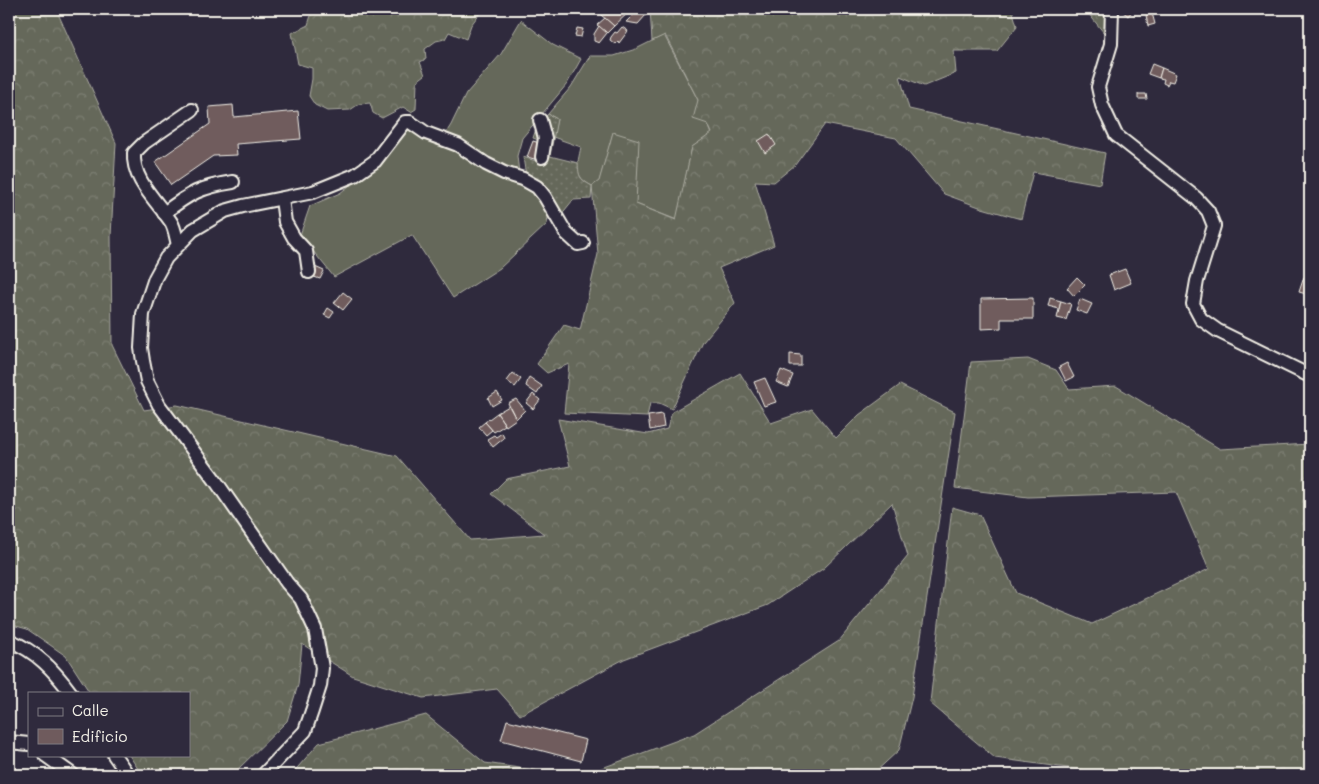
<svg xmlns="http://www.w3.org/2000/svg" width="1319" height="784" viewBox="0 0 1319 784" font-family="Mali,sans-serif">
<defs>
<pattern id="forest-crowns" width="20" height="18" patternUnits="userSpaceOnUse" patternTransform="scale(1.25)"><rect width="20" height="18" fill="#65685a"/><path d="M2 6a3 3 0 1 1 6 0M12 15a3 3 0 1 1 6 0" fill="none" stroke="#7c7e72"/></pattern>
<pattern id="garden-dots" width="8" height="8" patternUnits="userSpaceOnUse" patternTransform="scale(1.25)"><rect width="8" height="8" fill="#65685a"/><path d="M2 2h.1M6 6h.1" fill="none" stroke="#7c7e72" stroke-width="1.8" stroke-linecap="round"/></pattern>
</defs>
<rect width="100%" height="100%" fill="#2f2a3d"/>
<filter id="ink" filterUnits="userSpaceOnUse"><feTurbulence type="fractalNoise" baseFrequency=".02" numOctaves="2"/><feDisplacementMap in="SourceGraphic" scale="10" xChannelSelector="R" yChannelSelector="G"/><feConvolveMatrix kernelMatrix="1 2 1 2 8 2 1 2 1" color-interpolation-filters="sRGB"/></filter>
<g filter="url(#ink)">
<g fill="#65685a" stroke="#acaca1">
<polygon points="521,20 553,45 581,59 567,84 522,138 517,156 519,173 494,164 444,136 451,125 466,94 501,54"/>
<path d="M664,35L698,100L712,134L692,147L677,220L636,204L613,133L599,182L592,186C573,176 577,166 581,147L553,137L557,119L548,114L571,87L590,56H614L636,49Z"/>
<polygon points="408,125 525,184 542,199 549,212 547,224 500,268 453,298 412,235 334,277 300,235 310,206 340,193 377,164"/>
</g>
<g fill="url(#forest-crowns)" stroke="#acaca1">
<polygon points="9,9 56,9 116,143 111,236 112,345 144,410 177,405 397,456 470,540 544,534 491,494 506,479 570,466 558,419 648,434 667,429 672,412 740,373 771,423 812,409 836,438 859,415 900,385 955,412 912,697 899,750 872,775 583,775 694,734 839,641 908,556 892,503 824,568 768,605 624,659 520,715 497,689 423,698 353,676 302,644 298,685 287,721 232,775 142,775 129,755 189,755 189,693 90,693 66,656 27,629 9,624"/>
<polygon points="313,9 483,9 471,25 466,39 449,32 445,39 436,41 425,49 426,59 420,62 425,75 417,81 416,109 411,112 403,107 382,118 373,113 370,103 359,104 350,110 327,111 315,105 309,96 312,79 312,68 298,64 292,33 308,25"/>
<polygon points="650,9 1012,9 1017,26 997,51 954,51 956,73 924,86 900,76 909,109 1105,153 1100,184 1033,172 1021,219 982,208 944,194 896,138 825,124 795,165 774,182 755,181 774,245 719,268 735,303 703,342 672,409 659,403 650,403 647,417 564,413 569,364 547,373 537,364 564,325 580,330 598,254 592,186 599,181 613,132 639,140 636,204 676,220 692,147 712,133 708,124 693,119 698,100 665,35 652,41"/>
<polygon points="1085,9 1107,9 1104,33"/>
<polygon points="1028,359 1056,370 1069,389 1116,386 1220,449 1310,444 1310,775 1080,775 1082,770 995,758 930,703 952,507 980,515 1016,593 1092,624 1209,569 1176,492 1028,497 955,488 971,362"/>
<polygon points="426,715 485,763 567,775 291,775 319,743"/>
</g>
<path fill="url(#garden-dots)" stroke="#acaca1" d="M548,114L557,119L550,156L578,163C579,177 579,179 592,186L591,199L573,200L560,216L526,176L523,157L539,162L544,142L533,138L536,129Z"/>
<g fill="#6f5b5d" stroke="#f4f1e8">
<polygon points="607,9 628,9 630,11 614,26 601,15"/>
<polygon points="639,9 646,15 638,24 626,22"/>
<polygon points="1120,9 1134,9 1128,16"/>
<polygon points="1152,13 1155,24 1148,26 1146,15"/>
<polygon points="605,18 614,26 607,33 597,25"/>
<polygon points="599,26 607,33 599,43 594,41 594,34"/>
<polygon points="622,27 628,31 619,43 618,41 615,44 610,40 611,37 615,32 617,33"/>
<polygon points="577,28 583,29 581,37 575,36"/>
<polygon points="1152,64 1162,68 1159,78 1148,74"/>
<polygon points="1162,68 1176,74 1173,82 1169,81 1167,85 1163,83 1164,79 1159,78"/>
<polygon points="1138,94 1146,94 1147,99 1138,99"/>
<polygon points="233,105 234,117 298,111 301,139 236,144 237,155 213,156 171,185 155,162 210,124 209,107"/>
<polygon points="769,134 776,145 765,153 758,141"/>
<polygon points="533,141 543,144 538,160 527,157"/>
<polygon points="315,267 324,271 320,279 311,276"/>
<polygon points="1125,269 1131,283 1114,290 1109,275"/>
<polygon points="1077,277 1085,285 1074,296 1067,288"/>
<polygon points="1304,277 1310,278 1310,295 1299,292"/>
<polygon points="343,292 352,299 343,310 334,303"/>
<polygon points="1033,298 1033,319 1001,319 1001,328 981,329 981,299"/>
<polygon points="1050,298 1061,301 1059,309 1048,306"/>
<polygon points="1080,299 1092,304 1087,314 1076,310"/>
<polygon points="1061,301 1071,304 1066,320 1057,318"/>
<polygon points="328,308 334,312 330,318 324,315"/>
<polygon points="790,354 801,355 801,366 790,366"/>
<polygon points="1067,363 1074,377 1066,381 1059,367"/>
<polygon points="781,370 793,375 788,387 776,382"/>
<polygon points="513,373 521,379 515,387 507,381"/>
<polygon points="529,377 542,386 537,394 526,386"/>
<polygon points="765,378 776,402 764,406 754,382"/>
<polygon points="497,392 502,400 492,406 488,398"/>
<polygon points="533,394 540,400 533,409 526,403"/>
<polygon points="516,399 525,410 516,419 508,403"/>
<polygon points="509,406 516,419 506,426 497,413"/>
<polygon points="497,413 505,425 494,432 485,422"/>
<polygon points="662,414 664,427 650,430 648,416"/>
<polygon points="485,422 492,430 486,435 479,427"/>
<polygon points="502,433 504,438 493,447 487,439 494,435 496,437"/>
<polygon points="507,720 586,740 581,761 501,740"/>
</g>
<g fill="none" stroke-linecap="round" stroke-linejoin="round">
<g stroke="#f4f1e8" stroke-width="16">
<g id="minor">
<polyline points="1112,9 1111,44 1098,87 1102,105 1116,135 1196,198 1208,211 1214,226 1197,281 1193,304 1201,319 1218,331 1310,376"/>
<polyline points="540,120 545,138 542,157"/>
<polyline points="282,199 285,222 294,238 306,251 309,272"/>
<path d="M164,213C190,193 201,187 233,182"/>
<path d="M178,245C176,238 175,228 171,222C157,201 132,180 134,153L144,143L192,110"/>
<path d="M9,640C37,652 53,669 71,693"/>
<polyline points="9,742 29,744"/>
<polyline points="45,755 73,775"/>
<polyline points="114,755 128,775"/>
<polyline points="263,775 305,731 312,711 320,686 322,668 315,629 301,599 287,583 215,480 159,405 147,381 143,361 141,348 143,314 155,278 166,258 193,230 225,211 243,206 313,192 355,175 375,161 405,122 410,122 426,133 458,145 486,164 504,173 523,179 537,187 545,197 566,233 578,244 583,243"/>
</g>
</g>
<use href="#minor" stroke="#2f2a3d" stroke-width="12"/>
</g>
</g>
<rect width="1319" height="784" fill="none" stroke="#2f2a3d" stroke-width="30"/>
<rect x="15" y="15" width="1289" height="754" fill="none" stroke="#f4f1e8" stroke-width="2" filter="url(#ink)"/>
<rect x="28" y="692" width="162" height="65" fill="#2f2a3d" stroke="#7e7a81"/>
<rect x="38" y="708" width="25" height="8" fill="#2f2a3d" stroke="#7e7a81"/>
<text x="72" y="716" font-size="15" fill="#f4f1e8">Calle</text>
<rect x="38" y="729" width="25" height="15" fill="#6f5b5d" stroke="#7e7a81"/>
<text x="72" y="742" font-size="15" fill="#f4f1e8">Edificio</text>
</svg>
